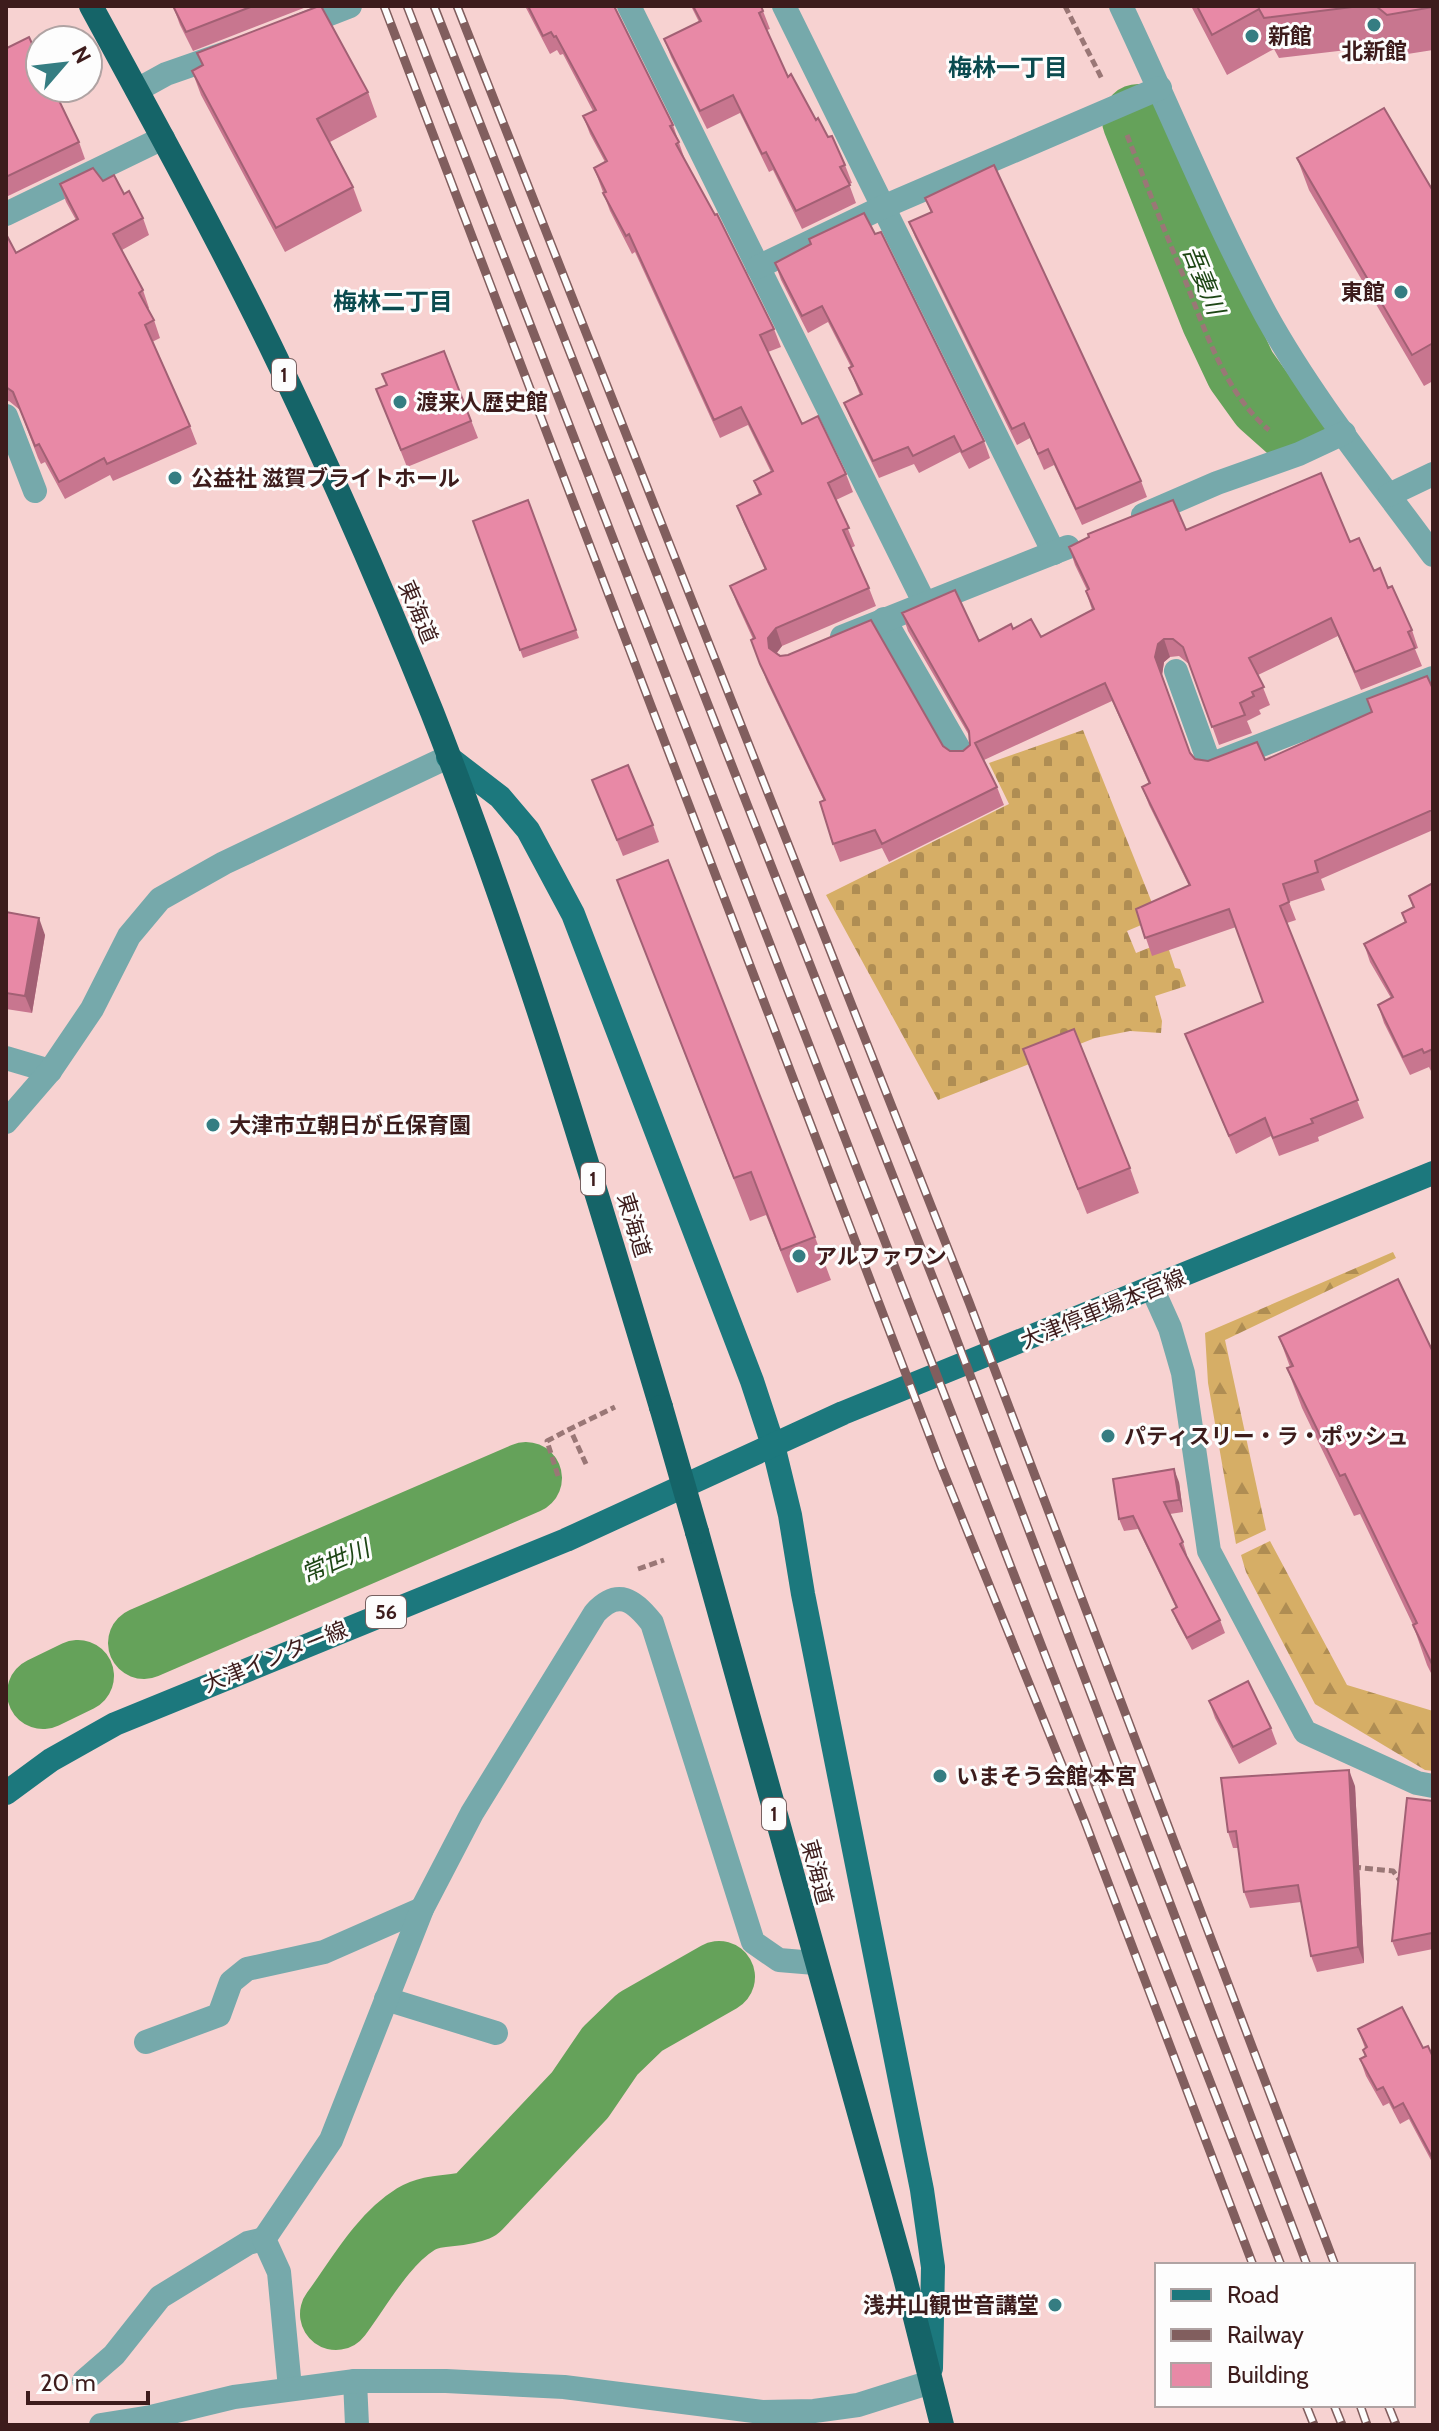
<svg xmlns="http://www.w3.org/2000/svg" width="1439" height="2431" viewBox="0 0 1439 2431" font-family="Cabin,'Noto Sans JP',sans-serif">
<defs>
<pattern id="forest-firs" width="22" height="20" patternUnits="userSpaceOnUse" patternTransform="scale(2)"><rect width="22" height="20" fill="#d6ae66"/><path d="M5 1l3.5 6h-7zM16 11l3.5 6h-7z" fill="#af8d53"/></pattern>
<pattern id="cemetery-stones" width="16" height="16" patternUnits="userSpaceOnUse" patternTransform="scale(2)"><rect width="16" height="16" fill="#d6ae66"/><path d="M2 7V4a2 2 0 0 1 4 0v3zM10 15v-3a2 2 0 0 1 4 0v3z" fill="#af8d53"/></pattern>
</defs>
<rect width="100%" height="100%" fill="#f7d2d1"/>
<g fill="url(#forest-firs)">
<polygon points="1393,1252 1396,1258 1225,1340 1266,1530 1236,1544 1208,1383 1205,1333"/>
<polygon points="1270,1541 1347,1685 1433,1711 1433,1771 1425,1770 1315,1704 1246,1572 1241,1555"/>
</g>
<polygon fill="url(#cemetery-stones)" points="1083,730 1158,918 1127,931 1136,953 1166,941 1175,968 1180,969 1186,986 1155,996 1162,1021 1161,1033 1130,1031 1095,1038 938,1100 826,895 1009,804 989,763"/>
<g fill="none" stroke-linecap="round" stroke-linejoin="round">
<g stroke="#65a25a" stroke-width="72">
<polyline points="1138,120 1217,319 1241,370 1264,402 1291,426"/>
<polyline points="144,1643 526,1478"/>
<polyline points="43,1693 78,1676"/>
<path d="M336,2314C359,2283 382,2240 416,2219C434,2208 456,2213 476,2205L580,2095L610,2051L640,2022L719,1977"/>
</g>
<g stroke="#9a7776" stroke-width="5" stroke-dasharray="8 4" stroke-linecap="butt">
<polyline points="1065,6 1102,79"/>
<path d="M1127,135C1146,184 1165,232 1185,280C1206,332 1225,393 1269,430"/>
<polyline points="586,1464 570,1429 615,1407"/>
<polyline points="558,1476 547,1441 570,1429"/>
<polyline points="638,1569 664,1560"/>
<polyline points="1353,1867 1393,1871 1401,1882"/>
</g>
<g stroke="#76a9ab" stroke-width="24">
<polyline points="629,6 924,602"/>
<polyline points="784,6 1054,553"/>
<path d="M1121,6C1170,109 1212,215 1266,315C1313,400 1376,477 1433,555"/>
<polyline points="296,27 350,6"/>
<polyline points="137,90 166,74 232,51"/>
<polyline points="6,214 163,138"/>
<polyline points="758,267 883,207 1160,88"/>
<polyline points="6,416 35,491"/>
<polyline points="1389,495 1433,474"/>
<polyline points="1143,515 1217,483 1299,454 1344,433"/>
<polyline points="884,619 963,756"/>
<polyline points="842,637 1068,547"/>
<polyline points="1176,671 1210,765 1433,678"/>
<polyline points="6,1058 50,1071"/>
<polyline points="6,1122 50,1071 92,1009 129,936 160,899 224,863 448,757"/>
<polyline points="1152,1288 1170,1328 1183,1373 1209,1551 1305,1732 1417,1783 1433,1786"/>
<polyline points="386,1999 496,2033"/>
<polyline points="146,2042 219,2015 231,1982 247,1969 324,1952 422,1909"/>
<polyline points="84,2381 114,2355 160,2297 248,2243 264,2239"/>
<polyline points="355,2381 357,2425"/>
<path d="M290,2388L279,2272L264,2239L331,2140L422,1909L472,1813L595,1613C618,1588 634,1600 652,1623L753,1942L779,1960L815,1963"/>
<polyline points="101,2425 151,2417 234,2397 355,2381 446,2381 564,2387 762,2412 814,2411 858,2405 931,2382"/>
</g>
<g stroke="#1c787d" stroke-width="24">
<polyline points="448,757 500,797 528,830 573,914 752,1381 773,1445 790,1515 803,1594 922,2190 933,2267 931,2368"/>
<polyline points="6,1793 51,1760 115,1724 566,1540 843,1413 1433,1173"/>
</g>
<g stroke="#156468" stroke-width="24">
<path d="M91,6C152,118 213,229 269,343C328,464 382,588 432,712C521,939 591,1173 661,1407"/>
<polyline points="697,1532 904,2274 942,2425"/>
</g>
<g stroke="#815e5e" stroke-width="9">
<g id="rail">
<polyline points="384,6 941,1466 1085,1822 1253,2265"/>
<polyline points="407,6 1281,2265"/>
<polyline points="434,6 945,1309 1307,2265"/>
<polyline points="457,6 969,1302 1335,2265"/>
<polyline points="1306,2405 1314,2425"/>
<polyline points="1334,2405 1342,2425"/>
<polyline points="1360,2405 1367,2425"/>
<polyline points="1388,2405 1396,2425"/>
</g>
</g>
<use href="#rail" stroke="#fdfdfd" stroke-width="6" stroke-dasharray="18" stroke-linecap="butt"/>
<polyline stroke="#156468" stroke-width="24" points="661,1407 697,1532"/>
</g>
<g fill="#c8768f">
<polygon points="173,6 309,6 193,51 180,25"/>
<polygon points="525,6 614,6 673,125 685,160 774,329 781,347 768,352 802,424 846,474 853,492 836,500 855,546 851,548 869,588 876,606 782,646 777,653 943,746 950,751 963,751 970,745 970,737 908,631 902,613 979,641 1013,629 1041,637 1092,610 1086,591 1087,590 1075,565 1069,547 1186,530 1350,542 1388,588 1412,630 1418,648 1415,649 1422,666 1361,690 1338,636 1258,675 1270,705 1259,710 1261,714 1247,721 1252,733 1219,745 1190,665 1179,656 1170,657 1164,662 1162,675 1190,753 1195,759 1208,761 1265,760 1372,713 1367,699 1433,689 1433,830 1321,879 1325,890 1289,902 1296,920 1287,923 1364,1118 1318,1137 1319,1141 1279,1156 1271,1136 1236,1154 1185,1034 1263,1002 1236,927 1152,956 1136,909 1189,886 1149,805 1142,787 1149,784 1112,701 984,760 997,787 1004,805 889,862 882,848 840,862 833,844 824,801 767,682 751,640 753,639 737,604 730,586 765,570 744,524 737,506 759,495 754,481 771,472 748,425 720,438 635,252 632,254 610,211 594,168 605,162 590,134 583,116 593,111 563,54 560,55 557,50 550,54"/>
<polygon points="691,6 761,6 770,29 767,30 788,77 845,165 852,183 849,184 856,203 802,229 773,170 769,172 740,113 707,129 671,57 664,39 699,22"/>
<polygon points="1191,6 1433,6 1433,50 1401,55 1389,45 1279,58 1274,49 1227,75"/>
<polygon points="6,45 79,142 85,159 6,197"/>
<polygon points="197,53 368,92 377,117 330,142 353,187 362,211 285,252 201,95 192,71 202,65"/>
<polygon points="1297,158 1433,191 1433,381 1424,386 1309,190"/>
<polygon points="103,181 124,194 143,218 149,235 122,250 143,290 149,308 148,309 154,320 160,338 152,342 190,426 197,444 113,481 110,475 65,499 45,462 41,464 38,458 20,410 9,401 6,402 6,234 16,253 76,220 66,202 60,184"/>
<polygon points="925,198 1141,481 1147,497 1082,525 1054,465 1044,470 1030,438 1017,445 915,237 909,222 931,213"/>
<polygon points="775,263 984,441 990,458 969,469 960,452 919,473 914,464 879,478 851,420 844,403 860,395 849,368 851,367 828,322 808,333 781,280"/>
<polygon points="444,351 478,438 407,467 376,389 386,385"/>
<polygon points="528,500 579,638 523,658 473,521"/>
<polygon points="592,780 653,825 659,842 623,856"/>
<polygon points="617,880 815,1237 831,1280 797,1293 766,1215 750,1221"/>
<polygon points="1433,883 1433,1070 1431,1071 1429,1067 1410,1075 1384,1023 1378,1005 1391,998 1370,962 1364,944 1405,922 1402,913 1413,907 1409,896"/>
<polygon points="6,912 45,935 32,1013 6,1009"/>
<polygon points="1023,1049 1130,1168 1139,1193 1087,1214"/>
<polygon points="1279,1337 1433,1352 1433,1677 1427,1665 1413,1625 1360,1514 1354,1516 1302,1408 1287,1368 1290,1367"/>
<polygon points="1179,1482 1183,1512 1170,1514 1183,1542 1187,1555 1186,1555 1220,1620 1225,1633 1192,1650 1177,1622 1172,1610 1176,1608 1138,1529 1124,1531 1119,1519"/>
<polygon points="1209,1701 1271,1728 1277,1744 1239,1764 1215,1718"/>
<polygon points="1355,1786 1364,1963 1317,1972 1311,1956 1301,1902 1250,1908 1244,1892 1238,1848 1233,1848 1228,1832"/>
<polygon points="1433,1801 1433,1949 1398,1956 1392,1941"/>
<polygon points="1358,2029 1423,2048 1433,2057 1433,2164 1409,2119 1400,2124 1389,2103 1383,2106 1366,2076 1360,2059 1365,2056 1363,2050 1365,2048"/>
</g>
<g fill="#a26074">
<polygon points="776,628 782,646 774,656 769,648 768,638"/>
<polygon points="1164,639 1170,657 1164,662 1162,675 1155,657 1158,644"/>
<polygon points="39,918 45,935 32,1013 25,996"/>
<polygon points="1174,1469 1179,1482 1183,1512 1179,1500"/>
<polygon points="1349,1770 1355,1786 1364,1963 1358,1947"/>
</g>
<g fill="#e889a6" stroke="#a26074" stroke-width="2">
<polygon points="173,6 253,6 186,32"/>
<polygon points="319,6 321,6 368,92 317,119 353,187 276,228 192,71 203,65 197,53"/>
<polygon points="528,6 614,6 673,125 670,126 679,142 676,144 715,215 717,214 774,329 760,335 802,424 818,416 846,474 828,483 849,528 843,530 869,588 776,628 768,638 769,648 780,656 788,655 871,620 943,746 950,751 963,751 970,745 969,731 902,613 955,590 979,641 1011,624 1013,629 1031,619 1041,637 1094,609 1086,591 1089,589 1069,547 1089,537 1088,534 1173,500 1186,530 1321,473 1350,542 1359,538 1374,571 1380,568 1388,588 1392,586 1412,630 1408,632 1415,648 1355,672 1331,618 1249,658 1264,687 1252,692 1254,696 1240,703 1245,715 1212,727 1183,647 1173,639 1164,639 1158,644 1155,657 1190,753 1195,759 1208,761 1257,742 1265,760 1372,712 1367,699 1427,676 1433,689 1433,813 1432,810 1315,861 1318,872 1283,884 1289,902 1280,906 1358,1100 1311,1119 1313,1123 1273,1138 1265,1118 1229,1136 1185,1034 1263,1002 1229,909 1145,938 1136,909 1190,885 1142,787 1150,783 1105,683 975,743 997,787 882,844 875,830 833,844 820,802 825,800 760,664 751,640 755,638 730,586 766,569 737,506 761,494 754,481 773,471 741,407 714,420 629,234 626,236 603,193 606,192 594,168 607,161 583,116 596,110 556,36 554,37 551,32 543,36"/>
<polygon points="693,6 761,6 763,11 759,13 788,77 791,74 816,120 818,118 828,137 832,136 845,165 840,167 850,185 796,211 766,152 762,154 733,95 700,111 664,39 701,21"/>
<polygon points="1197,6 1360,6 1264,18 1259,9 1212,35"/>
<polygon points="1376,6 1433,6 1433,7 1387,15"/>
<polygon points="29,37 40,61 40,88 53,88 79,142 6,177 6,45 7,48"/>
<polygon points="1384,108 1433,191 1433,343 1412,355 1297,158"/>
<polygon points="994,165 1141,481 1076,509 1048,449 1038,454 1024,423 1012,429 909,222 932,212 925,198"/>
<polygon points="93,168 103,181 114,175 124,194 129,191 143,218 113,234 143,290 139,293 154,320 145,325 190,426 107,464 104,458 59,482 39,444 35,446 13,392 6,387 6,234 16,253 78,219 60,184"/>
<polygon points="864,213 875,234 881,232 984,441 962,452 954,436 913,456 908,447 873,461 844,403 862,394 849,368 853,366 822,306 802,316 775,263 811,244 809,239"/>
<polygon points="444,351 471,421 401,450 376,389 387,385 382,374"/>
<polygon points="528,500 576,630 520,650 473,521"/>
<polygon points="628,765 653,825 617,840 592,780"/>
<polygon points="668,860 815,1237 781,1250 751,1172 734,1178 617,880"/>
<polygon points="1433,883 1433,1049 1424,1053 1422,1049 1403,1057 1378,1005 1393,997 1364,944 1406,922 1402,913 1414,907 1409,896"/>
<polygon points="6,912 39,918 25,996 6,993"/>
<polygon points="1074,1029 1130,1168 1078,1189 1023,1049"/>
<polygon points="1398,1279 1433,1352 1433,1666 1413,1625 1417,1623 1345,1474 1340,1476 1287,1368 1293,1366 1279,1337"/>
<polygon points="1174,1469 1179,1500 1164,1502 1183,1542 1180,1544 1220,1620 1187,1638 1172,1610 1177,1607 1133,1516 1119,1519 1113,1479"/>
<polygon points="1248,1681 1271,1728 1233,1747 1209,1701"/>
<polygon points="1349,1770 1358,1947 1311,1956 1298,1885 1244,1892 1236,1831 1228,1832 1221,1778"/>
<polygon points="1407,1798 1433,1801 1433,1938 1432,1933 1392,1941"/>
<polygon points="1402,2007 1423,2048 1428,2046 1433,2057 1433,2159 1403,2103 1394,2108 1383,2087 1377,2090 1360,2059 1366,2056 1363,2050 1367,2047 1358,2029"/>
</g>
<g fill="#357d82" stroke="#fdfdfd" stroke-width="3">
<circle cx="1374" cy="25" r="8"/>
<circle cx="1252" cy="36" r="8"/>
<circle cx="1401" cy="292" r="8"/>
<circle cx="400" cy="402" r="8"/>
<circle cx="175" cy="478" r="8"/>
<circle cx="213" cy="1125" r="8"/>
<circle cx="799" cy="1256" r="8"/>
<circle cx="1108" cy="1436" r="8"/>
<circle cx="940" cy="1776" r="8"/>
<circle cx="1055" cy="2305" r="8"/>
</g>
<g text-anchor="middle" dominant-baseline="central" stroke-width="6" stroke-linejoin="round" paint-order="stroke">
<g fill="#fdfdfd" stroke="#776060" stroke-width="2">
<rect x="272" y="359" width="24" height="32" rx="6"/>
<rect x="581" y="1163" width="24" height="32" rx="6"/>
<rect x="366" y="1596" width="40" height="32" rx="6"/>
<rect x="762" y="1798" width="24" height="32" rx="6"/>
</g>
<g font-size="20" font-weight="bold" fill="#3d1c1c">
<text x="284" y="375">1</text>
<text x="593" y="1179">1</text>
<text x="386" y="1612">56</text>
<text x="774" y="1814">1</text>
</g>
<g font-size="22" font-weight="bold" fill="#3d1c1c" stroke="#fdfdfd" text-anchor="start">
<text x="1268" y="36">新館</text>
<text x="1374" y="51" text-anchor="middle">北新館</text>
<text x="1385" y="292" text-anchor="end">東館</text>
<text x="416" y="402">渡来人歴史館</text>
<text x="191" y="478">公益社 滋賀ブライトホール</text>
<text x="229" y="1125">大津市立朝日が丘保育園</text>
<text x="815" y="1256">アルファワン</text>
<text x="1124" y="1436">パティスリー・ラ・ポッシュ</text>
<text x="956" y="1776">いまそう会館 本宮</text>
<text x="1039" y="2305" text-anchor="end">浅井山観世音講堂</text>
</g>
<g font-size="22" fill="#3d1c1c" stroke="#fdfdfd">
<text transform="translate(418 612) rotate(67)">東海道</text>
<text transform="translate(634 1225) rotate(73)">東海道</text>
<text transform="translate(1103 1309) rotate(-22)">大津停車場本宮線</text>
<text transform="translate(275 1657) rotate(-22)">大津インター線</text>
<text transform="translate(817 1872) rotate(75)">東海道</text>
</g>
<g font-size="24" font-weight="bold" fill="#0b4b4f" stroke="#fdfdfd">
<text x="1008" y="67">梅林一丁目</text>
<text x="393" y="301">梅林二丁目</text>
</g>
<g font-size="24" font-style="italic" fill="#1d4615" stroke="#fdfdfd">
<text transform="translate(1204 280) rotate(68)">吾妻川</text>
<text transform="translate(335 1561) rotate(-23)">常世川</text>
</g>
</g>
<rect width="1439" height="2431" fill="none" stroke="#3d1c1c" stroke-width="16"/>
<rect x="1155" y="2263" width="260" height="144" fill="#fdfdfd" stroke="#b0a3a3" stroke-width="2"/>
<rect x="1171" y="2289" width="40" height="12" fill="#1c787d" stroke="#b0a3a3" stroke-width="2"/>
<text x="1227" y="2303" font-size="24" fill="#3d1c1c">Road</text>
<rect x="1171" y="2329" width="40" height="12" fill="#815e5e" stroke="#b0a3a3" stroke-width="2"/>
<text x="1227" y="2343" font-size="24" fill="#3d1c1c">Railway</text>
<rect x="1171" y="2363" width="40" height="24" fill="#e889a6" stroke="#b0a3a3" stroke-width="2"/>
<text x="1227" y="2383" font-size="24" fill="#3d1c1c">Building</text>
<g transform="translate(64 64) rotate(62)"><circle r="38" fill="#fdfdfd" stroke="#b0a3a3" stroke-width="2"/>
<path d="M0-6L14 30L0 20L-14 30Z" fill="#357d82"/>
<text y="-12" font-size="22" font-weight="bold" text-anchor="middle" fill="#3d1c1c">N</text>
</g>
<path d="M28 2391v12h120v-12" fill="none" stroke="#3d1c1c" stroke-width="4"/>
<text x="40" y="2391" font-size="24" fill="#3d1c1c" stroke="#fdfdfd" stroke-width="6" paint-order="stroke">20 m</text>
</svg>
